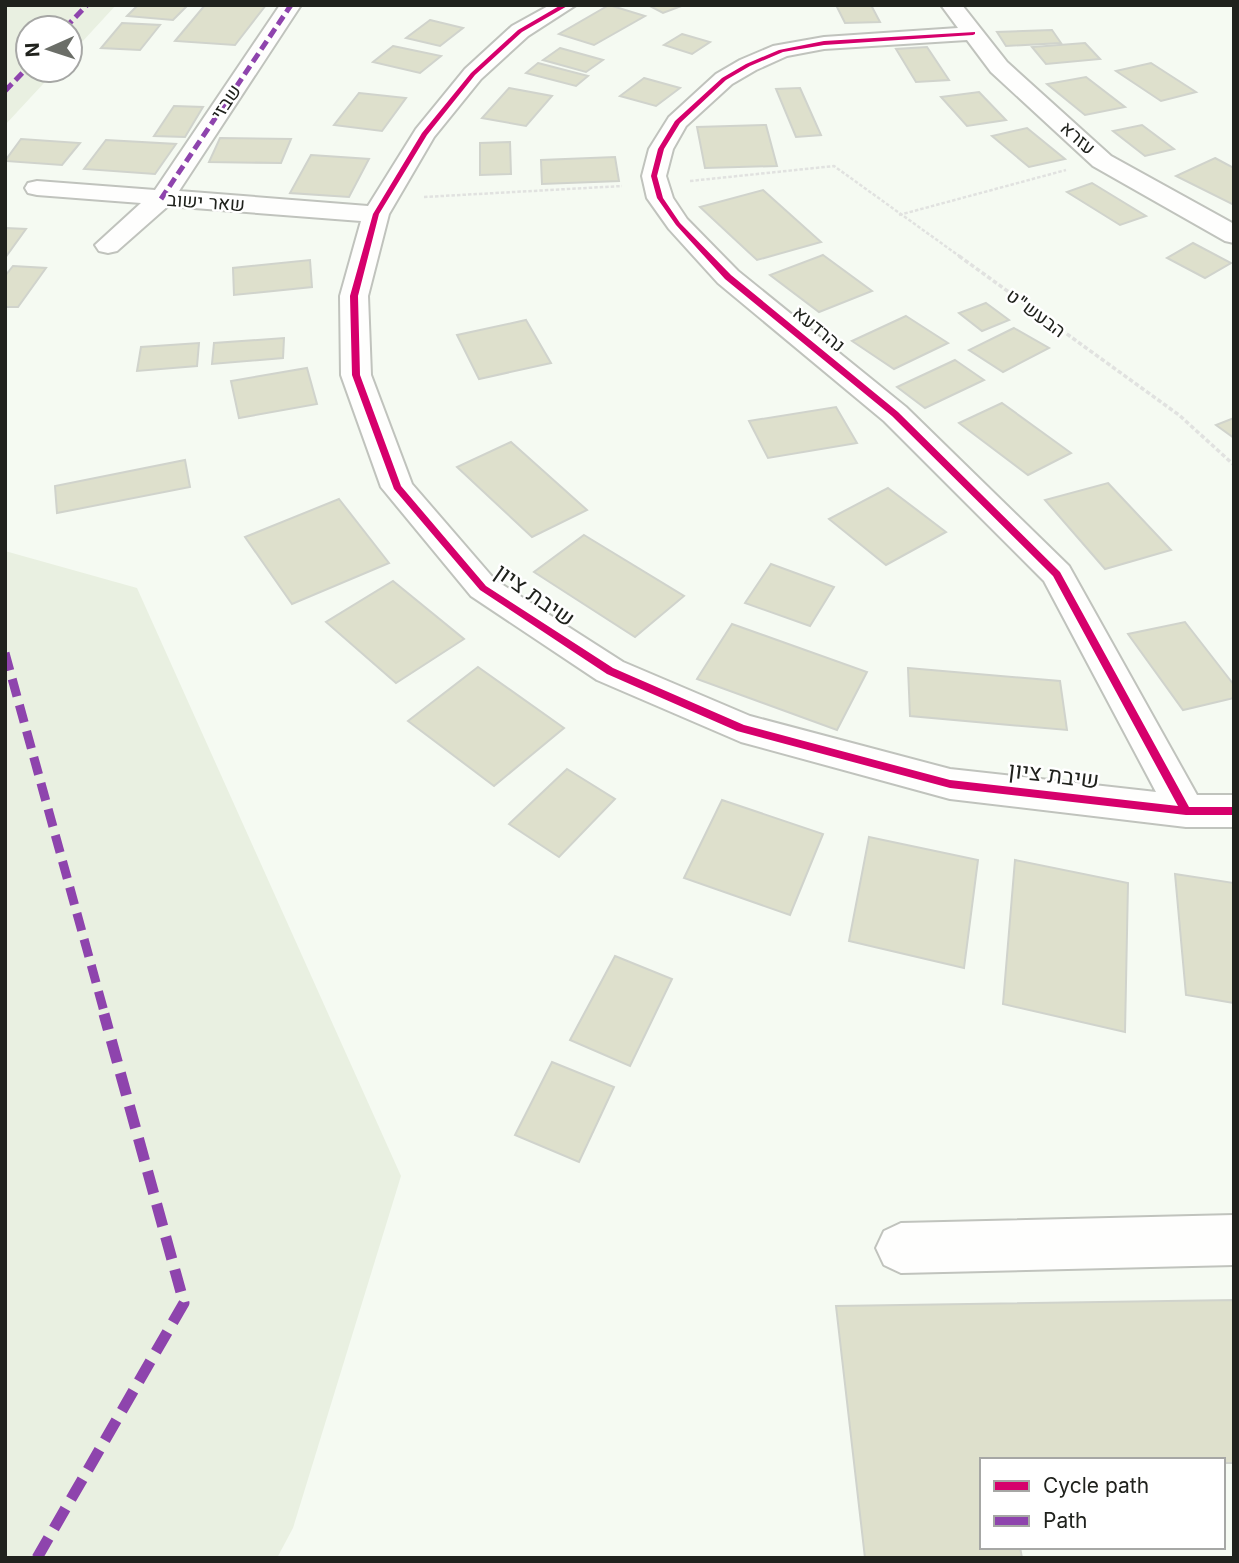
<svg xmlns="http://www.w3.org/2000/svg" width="1239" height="1563" viewBox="0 0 1239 1563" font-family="Inter,Heebo,sans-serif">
<rect width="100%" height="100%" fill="#f5faf2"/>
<g fill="#e9f0e1">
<polygon points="5,5 116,5 70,55 70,28 28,28 28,70 56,70 5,125"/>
<polygon points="5,551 137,588 401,1176 293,1528 277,1558 5,1558"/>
</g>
<g fill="#dee0cc" stroke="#d0d3cc" stroke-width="2">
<polygon points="138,5 188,5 173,20 127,16"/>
<polygon points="205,5 266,5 235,45 175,41"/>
<polygon points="609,5 645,16 594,45 559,34"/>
<polygon points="648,5 684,5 663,13"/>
<polygon points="836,5 871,5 880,22 845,23"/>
<polygon points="430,20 463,28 440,46 406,38"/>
<polygon points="122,23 160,25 140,50 101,48"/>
<polygon points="1052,30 1061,43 1006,46 997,32"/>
<polygon points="682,34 710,42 692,54 664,45"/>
<polygon points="1085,43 1100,59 1046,64 1032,47"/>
<polygon points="393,46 441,56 420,73 373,62"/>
<polygon points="927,47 949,80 916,82 896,49"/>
<polygon points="560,48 603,60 586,72 543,60"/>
<polygon points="538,63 588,76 576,86 526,73"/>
<polygon points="1151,63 1196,92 1161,101 1116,71"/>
<polygon points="1086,77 1125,107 1085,115 1047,84"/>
<polygon points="644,78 680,88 656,106 620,96"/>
<polygon points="509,88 552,96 526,126 482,118"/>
<polygon points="800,88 821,135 796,137 776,89"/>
<polygon points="979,92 1006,120 967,126 941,97"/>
<polygon points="359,93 406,98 382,131 334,125"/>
<polygon points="174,106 203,107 185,137 154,136"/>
<polygon points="766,125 777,166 705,168 697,127"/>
<polygon points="1142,125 1174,149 1145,156 1113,131"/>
<polygon points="1027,128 1065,159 1029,167 992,136"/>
<polygon points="220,138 291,139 281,163 209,162"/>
<polygon points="21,139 80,143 62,165 5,161"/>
<polygon points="106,140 176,144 155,174 84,169"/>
<polygon points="510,142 511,174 480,175 480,143"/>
<polygon points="311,155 369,159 349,197 290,193"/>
<polygon points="615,157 619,181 542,184 541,160"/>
<polygon points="1215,158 1234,168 1234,205 1176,176"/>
<polygon points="1092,183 1146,216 1120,225 1067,192"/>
<polygon points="763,190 821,242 757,260 700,207"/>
<polygon points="5,228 26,229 5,258"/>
<polygon points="1193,243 1231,263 1205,278 1167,258"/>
<polygon points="823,255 872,291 819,312 770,275"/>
<polygon points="310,260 312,287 234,295 233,268"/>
<polygon points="13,266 46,268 18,307 5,307 5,276"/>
<polygon points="986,303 1009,320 982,331 959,313"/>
<polygon points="906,316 948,343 894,369 852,341"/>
<polygon points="526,320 551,363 479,379 457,335"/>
<polygon points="1014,328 1049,348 1003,372 969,350"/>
<polygon points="284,338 283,358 212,364 214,343"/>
<polygon points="199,343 197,366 137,371 141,347"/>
<polygon points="955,360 984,380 925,408 897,387"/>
<polygon points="307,368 317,404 239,418 231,381"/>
<polygon points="1002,403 1071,453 1028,475 959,423"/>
<polygon points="836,407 857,443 768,458 749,421"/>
<polygon points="1234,418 1234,438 1216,425"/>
<polygon points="511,442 587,510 532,537 457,467"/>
<polygon points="185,460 190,487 57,513 55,486"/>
<polygon points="1108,483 1171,550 1105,569 1045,500"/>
<polygon points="888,488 946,532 886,565 829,519"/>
<polygon points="339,499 389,563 292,604 245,537"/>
<polygon points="584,535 684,596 635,637 534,572"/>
<polygon points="771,564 834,587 810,626 745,603"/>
<polygon points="393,581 464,639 396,683 326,622"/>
<polygon points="1185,622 1234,685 1234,698 1183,710 1128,634"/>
<polygon points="732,624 867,672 837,730 697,679"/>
<polygon points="478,667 564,728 494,786 408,721"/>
<polygon points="908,668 1060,681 1067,730 910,716"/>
<polygon points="567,769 615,799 559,857 509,824"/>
<polygon points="722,800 823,834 790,915 684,878"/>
<polygon points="869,837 978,860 964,968 849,941"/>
<polygon points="1015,860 1128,883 1125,1032 1003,1004"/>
<polygon points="1175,874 1234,883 1234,1003 1186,995"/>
<polygon points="615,956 672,979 630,1066 570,1040"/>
<polygon points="552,1062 614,1087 579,1162 515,1135"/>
<polygon points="1234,1300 1234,1463 1223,1463 1223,1460 982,1460 982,1547 1020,1547 1022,1558 865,1558 836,1306"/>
</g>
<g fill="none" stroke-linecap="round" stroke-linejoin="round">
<g stroke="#c0c3bd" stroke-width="4">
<g id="minor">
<polygon points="280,5 301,5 179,191 368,206 416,129 465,69 512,26 550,5 576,5 528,36 481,79 434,137 389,214 368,296 371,375 412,484 495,580 623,662 750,716 950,769 1156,792 1044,581 884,421 718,283 669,229 647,198 642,176 649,149 669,117 716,74 740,60 773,46 824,37 958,28 941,5 962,5 1007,62 1111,156 1234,224 1234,243 1225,241 1093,166 991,72 967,40 824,49 787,56 756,70 732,84 686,126 673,149 666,176 673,198 687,219 738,271 906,407 1069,566 1197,795 1234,795 1234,827 1186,827 950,799 741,742 597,680 471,596 381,487 341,375 340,296 361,221 168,206 117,251 108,253 99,251 95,245 141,203 37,195 28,193 25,188 28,183 37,181 155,190"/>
<polygon points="1234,1215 1234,1265 901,1273 884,1265 876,1248 884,1231 901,1223"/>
</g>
</g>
<g stroke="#e1e2e0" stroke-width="2.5" stroke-dasharray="3.5 2" stroke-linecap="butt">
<polyline points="690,181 834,166 962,258"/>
<polyline points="424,197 622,186"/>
<polyline points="899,215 1066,170"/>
</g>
<polyline stroke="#e1e2e0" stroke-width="3.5" stroke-dasharray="4.5 2.5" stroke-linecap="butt" points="959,256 1179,415 1234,465"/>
<use href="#minor" fill="#fefefd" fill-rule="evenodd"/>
<g stroke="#8e44ad" stroke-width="5" stroke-dasharray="10 5" stroke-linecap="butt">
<polyline points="65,28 87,5"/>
<polyline points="5,91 28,67"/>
<polyline points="161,199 291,5"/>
</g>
<polyline stroke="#8e44ad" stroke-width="9" stroke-dasharray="18 9" stroke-linecap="butt" points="5,653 105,1015"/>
<polyline stroke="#8e44ad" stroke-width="11" stroke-dasharray="23 11" stroke-linecap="butt" points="37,1558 184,1303 104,1014"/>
<g stroke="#fff" stroke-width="5">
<polygon id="cycleway" points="561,5 569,5 522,32 475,75 427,135 379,214 358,296 360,375 401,486 486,586 613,668 744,725 950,780 1178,806 1053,576 892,416 725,279 676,225 657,198 651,176 658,149 675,121 722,78 746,64 779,50 824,41 975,32 975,34 973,35 824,45 783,52 750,66 726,80 680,123 664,149 657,176 663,198 680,223 731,275 898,412 1060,572 1189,807 1234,807 1234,815 1186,815 950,788 737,731 607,674 480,590 394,489 352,375 350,296 373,214 422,133 471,73 518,30"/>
</g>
<use href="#cycleway" fill="#d6006c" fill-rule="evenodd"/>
</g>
<g text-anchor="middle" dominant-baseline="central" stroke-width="5" stroke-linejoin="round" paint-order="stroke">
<g font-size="19" fill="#20221d" stroke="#fff">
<text transform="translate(226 102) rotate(-56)">שבזי</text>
<text transform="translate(1078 138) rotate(42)">עזרא</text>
<text transform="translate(206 202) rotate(4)">שאר ישוב</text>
<text transform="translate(1036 313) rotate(36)">הבעש"ט</text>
<text transform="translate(819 329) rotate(39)">נהרדעא</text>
</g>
<g font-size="23" fill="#20221d" stroke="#fff">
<text transform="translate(535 595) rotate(35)">שיבת ציון</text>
<text transform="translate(1054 775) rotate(7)">שיבת ציון</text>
</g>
</g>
<rect width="1239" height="1563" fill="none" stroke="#20221d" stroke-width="14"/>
<rect x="980" y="1458" width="245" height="91" fill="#ffffff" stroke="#a6a7a5" stroke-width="2"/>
<rect x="994" y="1481" width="35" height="10" fill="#d6006c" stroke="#a6a7a5" stroke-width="2"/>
<text x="1043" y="1493" font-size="21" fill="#20221d">Cycle path</text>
<rect x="994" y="1516" width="35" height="10" fill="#8e44ad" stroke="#a6a7a5" stroke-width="2"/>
<text x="1043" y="1528" font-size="21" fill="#20221d">Path</text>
<g transform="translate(49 49) rotate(267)"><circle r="33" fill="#ffffff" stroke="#a6a7a5" stroke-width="2"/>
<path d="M0-5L12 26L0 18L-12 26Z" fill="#6b6e68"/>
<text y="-10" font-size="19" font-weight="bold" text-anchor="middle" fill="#20221d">N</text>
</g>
</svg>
